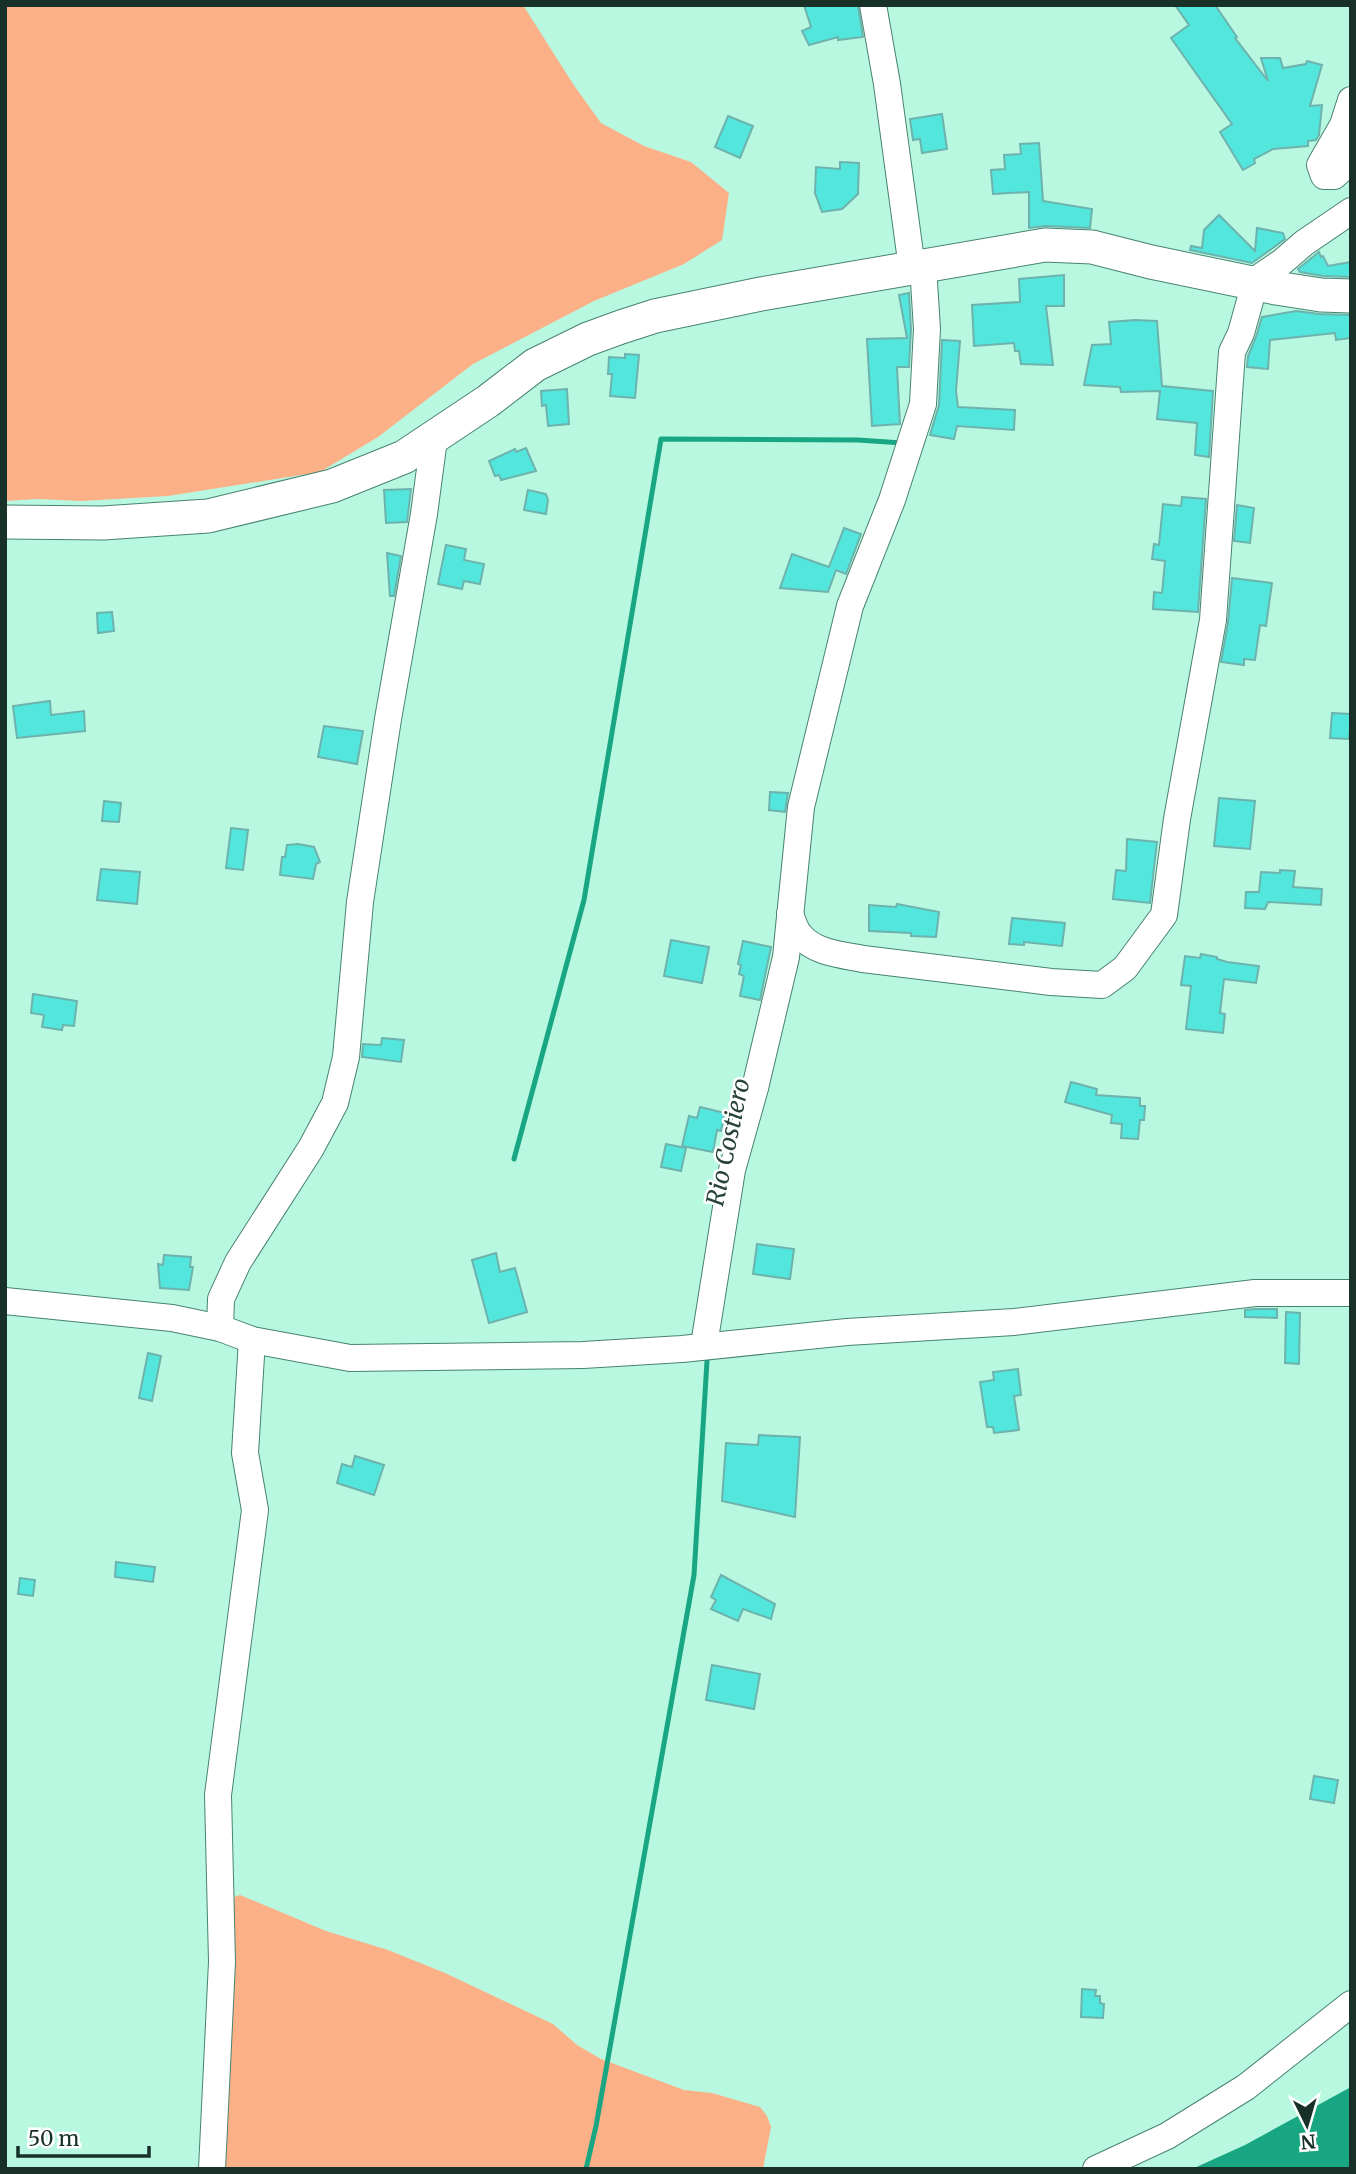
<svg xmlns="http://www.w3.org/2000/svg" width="1356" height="2174" viewBox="0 0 1356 2174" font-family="Merriweather,serif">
<rect width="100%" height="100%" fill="#b9f8e0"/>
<g fill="#fbb087">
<polygon points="5,5 523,5 573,84 601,123 644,146 691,162 729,193 722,240 684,264 594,301 473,364 378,437 320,472 168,496 81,501 38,499 5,501"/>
<polygon points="240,1895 326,1931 388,1950 445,1973 553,2024 577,2045 601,2059 684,2090 712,2093 760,2107 767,2116 771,2127 763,2169 219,2169 229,1904 234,1897"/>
</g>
<polygon fill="#19a682" points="1351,2087 1351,2169 1192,2169 1245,2145"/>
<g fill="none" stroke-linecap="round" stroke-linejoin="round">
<g stroke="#19a682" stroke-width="5">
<polyline points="514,1159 584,900 661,439 858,440 902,443"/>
<polyline points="586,2169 596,2126 694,1575 707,1361"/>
</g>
</g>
<g fill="#53e6dd" stroke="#6db3ad" stroke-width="2">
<polygon points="804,5 858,5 863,37 838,40 838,37 809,45 802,31 811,27"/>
<polygon points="1175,5 1215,5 1237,37 1235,38 1268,81 1261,58 1280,58 1283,68 1306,64 1307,61 1322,65 1310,106 1322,105 1319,135 1316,140 1308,141 1308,146 1273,149 1254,159 1255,163 1243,170 1220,132 1232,124 1171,38 1189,25"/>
<polygon points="942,114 947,149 922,153 920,139 913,140 910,119"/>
<polygon points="728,116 753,126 740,158 715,147"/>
<polygon points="1039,143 1043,201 1092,209 1090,228 1046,226 1029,228 1029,192 993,194 991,170 1005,169 1004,155 1021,154 1020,144"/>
<polygon points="840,162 859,163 858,194 842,209 822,212 815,193 816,167 840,169"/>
<polygon points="1219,215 1255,251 1257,228 1283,233 1285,239 1252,263 1190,250 1191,246 1202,248 1204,230"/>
<polygon points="1319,252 1321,257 1323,256 1328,266 1351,262 1351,277 1323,276 1300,272 1298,269"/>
<polygon points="1064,275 1064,306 1046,306 1053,365 1021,364 1019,351 1015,351 1014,343 974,346 972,305 1020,302 1019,279"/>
<polygon points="909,293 911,329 909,367 897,367 900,424 872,426 867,339 907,338 899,295"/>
<polygon points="1296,311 1320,314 1350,315 1351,338 1336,340 1335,333 1270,340 1268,369 1247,367 1248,356 1256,337 1262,317"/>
<polygon points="1135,320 1157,321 1162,386 1213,391 1209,457 1195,455 1197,423 1157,419 1160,391 1121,392 1120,387 1084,385 1092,345 1111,344 1109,322"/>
<polygon points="942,340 960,341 956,391 958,407 1015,410 1014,430 957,426 954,439 930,435 939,405"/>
<polygon points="625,354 639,355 635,398 610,396 612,374 608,374 609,357 625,358"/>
<polygon points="567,389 569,424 548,426 546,405 542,406 541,391"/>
<polygon points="526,448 536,471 501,480 499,475 495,476 489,461 515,449 516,452"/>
<polygon points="411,489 407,522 386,523 384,490"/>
<polygon points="528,490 546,494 548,500 546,514 524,510"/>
<polygon points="1182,497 1206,499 1198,612 1153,609 1154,592 1162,593 1165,561 1152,559 1154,544 1159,545 1163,504 1181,506"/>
<polygon points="1237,505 1254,508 1250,543 1234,541"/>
<polygon points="844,528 861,534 846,574 836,570 828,592 780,588 792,554 829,567"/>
<polygon points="446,545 466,549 464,560 484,564 480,584 464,581 462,589 438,584"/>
<polygon points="387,553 401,556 394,596 390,596"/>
<polygon points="1232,578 1272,583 1266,626 1260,625 1255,660 1244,659 1244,665 1221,662 1228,623"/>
<polygon points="112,612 114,631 98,633 97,613"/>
<polygon points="50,701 51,715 84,711 85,731 17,738 13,706"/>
<polygon points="1332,713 1351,714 1349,739 1330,738"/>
<polygon points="324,726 363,731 357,764 318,757"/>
<polygon points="770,792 788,793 785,812 769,810"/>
<polygon points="1219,798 1255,801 1250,849 1214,846"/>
<polygon points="104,801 121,803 119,822 102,821"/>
<polygon points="231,828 248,830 243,870 226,868"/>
<polygon points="1127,839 1157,842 1150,903 1113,899 1116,870 1126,871"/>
<polygon points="298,844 314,847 320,862 316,864 313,879 280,875 282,857 285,857 287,845"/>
<polygon points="101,869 140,872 137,904 97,900"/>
<polygon points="1280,870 1295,871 1293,887 1322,889 1321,905 1268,902 1265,909 1245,908 1246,892 1259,892 1261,872 1280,873"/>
<polygon points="897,904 939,912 936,937 911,936 911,933 869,931 869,905 896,907"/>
<polygon points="1012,918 1065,923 1062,946 1024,942 1024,945 1009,944"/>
<polygon points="671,940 709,947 702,983 664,976"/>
<polygon points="743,941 771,947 760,1000 740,996 744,976 739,974 741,965 738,964"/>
<polygon points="1201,954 1217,957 1217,959 1227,962 1259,966 1256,983 1224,979 1220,1013 1225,1014 1223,1033 1186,1029 1191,986 1181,985 1185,956 1200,958"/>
<polygon points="33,994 77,1001 74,1026 63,1025 62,1030 42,1027 44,1015 31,1013"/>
<polygon points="382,1038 404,1040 401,1062 362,1057 363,1044 381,1045"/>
<polygon points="1071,1082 1097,1089 1096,1095 1140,1098 1140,1106 1145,1106 1144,1120 1140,1120 1138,1139 1121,1138 1122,1124 1111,1123 1112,1115 1065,1102"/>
<polygon points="700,1107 725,1113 721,1131 717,1130 713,1152 682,1146 689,1116 697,1118"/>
<polygon points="666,1144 686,1148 681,1171 661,1167"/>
<polygon points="757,1244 794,1249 790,1279 753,1274"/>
<polygon points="496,1253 500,1272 515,1268 527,1312 489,1323 472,1260"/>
<polygon points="164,1255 191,1257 190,1267 193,1267 189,1290 160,1288 158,1264 163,1265"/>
<polygon points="1256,1309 1277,1309 1277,1318 1245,1317 1245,1310"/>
<polygon points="1286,1312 1300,1313 1299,1364 1285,1363"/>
<polygon points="148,1353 161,1356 152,1401 139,1398"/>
<polygon points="1018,1369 1021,1395 1014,1396 1019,1430 994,1433 993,1427 987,1427 980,1382 994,1380 993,1372"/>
<polygon points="759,1435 800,1437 795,1517 722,1501 726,1443 758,1445"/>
<polygon points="355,1456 384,1465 374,1495 337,1483 342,1464 352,1467"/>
<polygon points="116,1562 155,1567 153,1582 115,1577"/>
<polygon points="721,1575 775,1604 771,1619 743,1609 738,1621 711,1609 716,1600 711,1597"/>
<polygon points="20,1578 35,1580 33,1596 18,1594"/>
<polygon points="712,1665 760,1674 754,1709 706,1700"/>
<polygon points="1314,1776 1338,1780 1334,1803 1310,1799"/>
<polygon points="1082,1989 1096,1990 1095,1996 1100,1996 1100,2003 1104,2004 1103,2018 1081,2017"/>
</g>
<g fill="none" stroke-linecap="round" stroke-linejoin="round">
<g stroke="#48836f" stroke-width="28">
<g id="minor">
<polyline points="873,5 887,84 912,268"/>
<polyline points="1351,100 1343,125 1320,165 1324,176 1334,176 1343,168 1351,153"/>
<path d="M790,914C793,921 795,930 800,935C814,953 843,955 863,959L1051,982L1102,985L1125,968L1164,915L1177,819L1213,620L1232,352L1241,333L1255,283L1260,277L1282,262L1304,243L1351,211"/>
<polyline points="5,1301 172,1318 220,1328 252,1340 350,1358 583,1355 682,1349 847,1332 1014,1322 1255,1293 1351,1293"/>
<polyline points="220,1328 221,1299 238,1262 311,1148 335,1103 346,1057 360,902 388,719 424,514 434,439"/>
<polyline points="704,1345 732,1170 755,1088 786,957 801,807 850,606 892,500 923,404 927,329 923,266"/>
<polyline points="212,2169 222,1962 218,1795 255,1510 245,1453 252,1340"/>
<polyline points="1096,2169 1167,2136 1246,2087 1351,2004"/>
</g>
</g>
<g stroke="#48836f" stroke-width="35">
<polyline id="major" points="5,522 103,523 208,516 332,486 404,457 488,401 535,365 588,339 621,327 655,316 761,294 1045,245 1092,247 1151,262 1276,288 1321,295 1351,296"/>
</g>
<use href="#minor" stroke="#fff" stroke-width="26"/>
<use href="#major" stroke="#fff" stroke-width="33"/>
</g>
<g text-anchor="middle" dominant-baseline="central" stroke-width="5" stroke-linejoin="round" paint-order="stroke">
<g font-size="24" font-style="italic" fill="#29443a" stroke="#fff">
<text transform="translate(728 1142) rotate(-78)">Rio Costiero</text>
</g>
</g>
<rect width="1356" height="2174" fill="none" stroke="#183128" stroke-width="14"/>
<g transform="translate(1307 2125) rotate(175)" stroke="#ffffff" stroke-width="5" paint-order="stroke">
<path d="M0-5L12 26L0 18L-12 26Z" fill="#183128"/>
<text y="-10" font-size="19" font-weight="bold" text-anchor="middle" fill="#183128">N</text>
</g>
<path d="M18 2146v10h131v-10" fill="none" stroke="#183128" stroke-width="3.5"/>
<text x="28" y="2146" font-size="21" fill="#183128" stroke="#ffffff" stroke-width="5" paint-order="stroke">50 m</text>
</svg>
